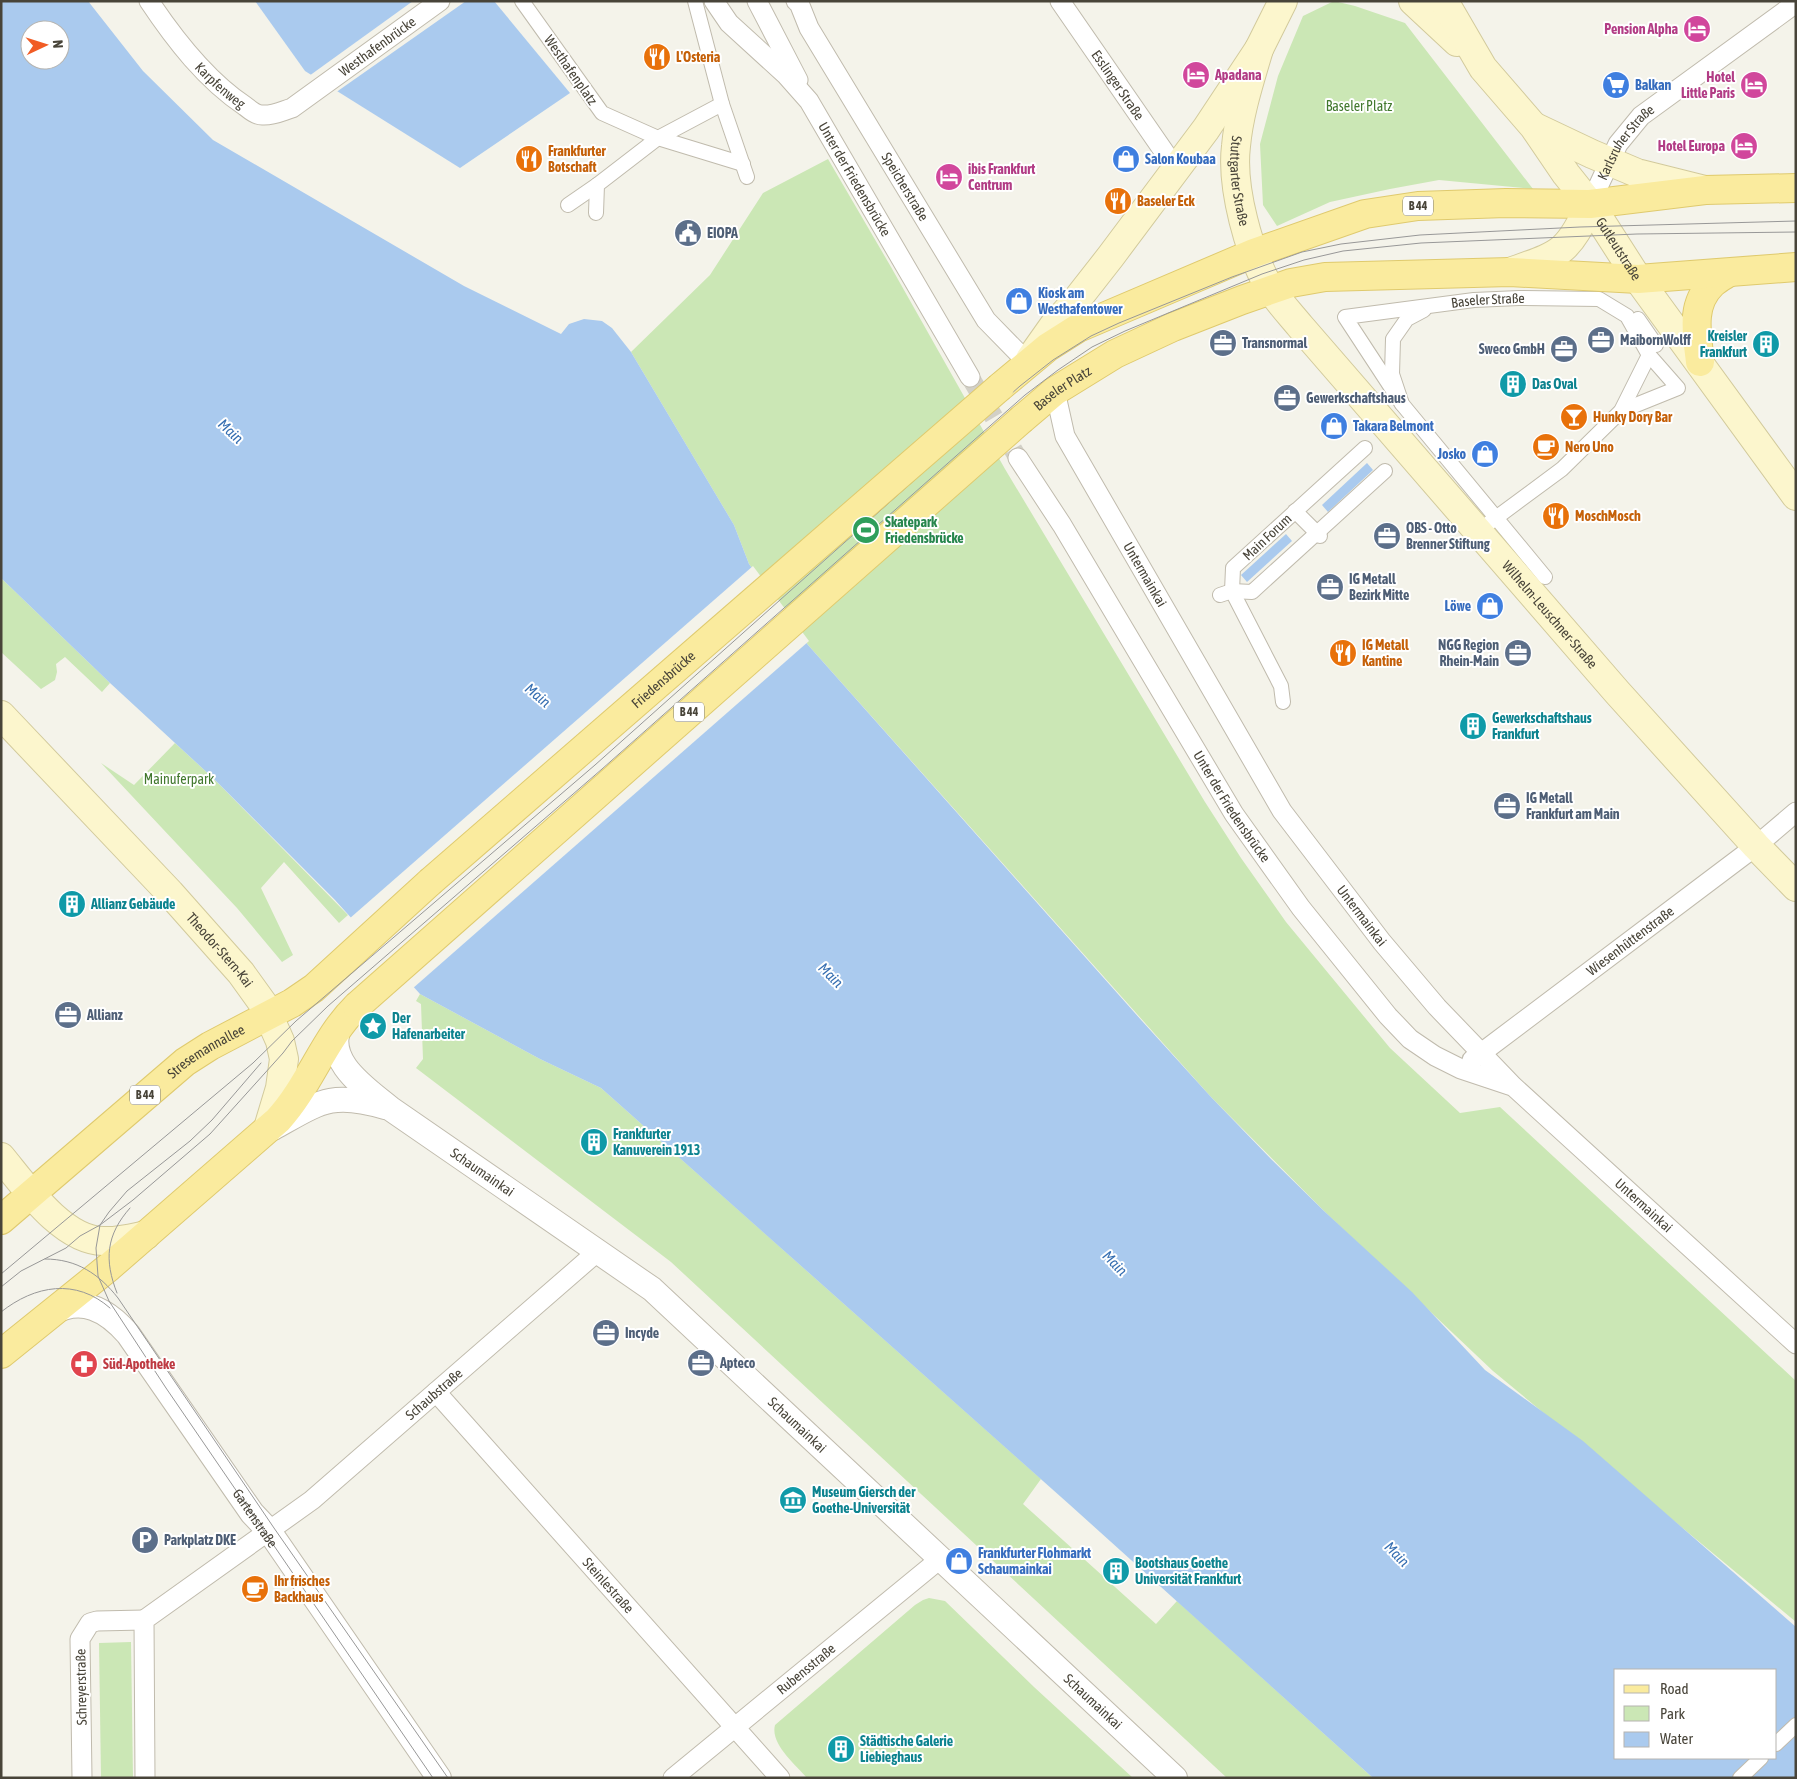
<svg xmlns="http://www.w3.org/2000/svg" width="1797" height="1779" viewBox="0 0 1797 1779" font-family="'Asap Condensed',sans-serif">
<rect width="100%" height="100%" fill="#f4f3ea"/>
<g fill="#cbe7b5">
<polygon points="1334,1 1355,6 1405,23 1533,189 1439,180 1390,189 1330,202 1277,226 1263,205 1260,144 1278,76 1303,16"/>
<polygon points="828,159 891,267 1005,469 1205,802 1241,858 1286,922 1390,1048 1460,1113 1500,1107 1796,1381 1796,1622 1493,1371 1324,1211 1211,1097 808,645 749,564 734,525 631,352 710,275 763,193"/>
<polygon points="1,578 110,683 102,692 65,657 56,664 57,672 55,680 41,689 1,652"/>
<polygon points="175,743 213,778 348,915 339,923 284,862 261,888 293,955 282,962 237,908 101,763 134,785"/>
<polygon points="420,994 540,1059 601,1088 1041,1479 1023,1504 1156,1624 1177,1601 1373,1778 1227,1778 671,1262 416,1068 423,1059 421,1004 416,1001"/>
<path d="M929,1598L945,1601L1034,1687L1133,1778H807C795,1764 770,1744 775,1725L915,1605L923,1600Z"/>
<polygon points="131,1642 133,1778 101,1778 99,1643"/>
</g>
<g fill="#aacaee" fill-rule="evenodd">
<path d="M1,1H88L143,71L213,140L464,286L561,334L569,324L584,319L602,321L612,328L631,352L734,525L749,564L808,645L1142,1021L1211,1097L1271,1159L1324,1211L1412,1292L1485,1370L1583,1441L1796,1627V1778H1373L1070,1505L601,1088L540,1059L420,994L335,900L213,778L110,683L1,578ZM30,30H60V60H30ZM1616,1670H1776V1758H1616Z"/>
<polygon points="255,1 494,1 570,93 460,168 305,71"/>
<polygon points="1367,463 1373,470 1328,512 1322,505"/>
<polygon points="1286,534 1292,541 1247,582 1241,575"/>
</g>
<g fill="#f4f3ea">
<polygon points="413,1 466,1 335,93 309,76"/>
<polygon points="753,566 809,641 412,989 349,919"/>
</g>
<g fill="none" stroke-linecap="round" stroke-linejoin="round">
<polyline stroke="#d2d0c7" stroke-width="19" stroke-dasharray="19 9" stroke-linecap="butt" points="970,377 1018,458"/>
<g stroke="#c0bbad" stroke-width="16">
<g id="pedestrian">
<polyline points="522,1 602,113 658,138 743,164"/>
<polyline points="695,1 722,104 747,177"/>
<polyline points="568,205 597,185"/>
<polyline points="596,213 597,185 658,138 722,104"/>
<polyline points="1424,310 1407,319 1393,339 1392,374 1402,404 1545,577"/>
<polyline points="1638,319 1656,345"/>
<path id="s1" d="M1402,404L1345,317L1474,300L1519,298L1599,299L1627,316L1649,355L1621,411L1562,469L1489,523"/>
<polyline points="1621,411 1678,388 1649,355"/>
<polyline points="1295,511 1320,536"/>
<polyline points="1220,595 1232,591 1252,592 1385,471"/>
<polyline points="1283,702 1281,686 1232,591 1233,568 1365,448"/>
<polyline points="1776,1744 1796,1725"/>
<polyline points="1740,1778 1761,1758"/>
</g>
</g>
<g stroke="#c0bbad" stroke-width="21">
<g id="minor">
<path id="s2" d="M149,1C175,40 206,80 245,106C250,110 256,115 262,115C273,116 282,111 292,108L440,1"/>
<path id="s3" d="M714,1L729,23L786,75L809,101L970,377"/>
<polyline points="757,1 798,80"/>
<path id="s4" d="M796,1L799,3L809,28L986,320L1028,363"/>
<path id="s5" d="M1060,1L1176,169"/>
<path id="s6" d="M1590,204L1618,144L1641,116L1796,3"/>
<path id="s7" d="M1055,391L1065,436L1282,811L1382,942L1437,1007L1513,1086L1796,1344"/>
<path id="s8" d="M1018,458L1062,525L1234,814L1301,908L1388,1016L1410,1039L1435,1056L1461,1069L1509,1085"/>
<path id="s9" d="M1472,1060L1756,846L1796,812"/>
<path id="s10" d="M436,1392L780,1778"/>
<polyline points="82,1778 80,1639 90,1623 97,1621 144,1620"/>
<path id="s11" d="M145,1778L144,1620L312,1500L597,1252"/>
<path id="s12" d="M673,1778L940,1559"/>
</g>
</g>
<g stroke="#c0bbad" stroke-width="26">
<g id="tertiary">
<path id="s13" d="M341,1023C321,1060 367,1089 391,1109L652,1289L1175,1778"/>
<path d="M273,1128C320,1102 331,1091 385,1107"/>
<path d="M52,1313C82,1296 107,1310 128,1334L252,1513L269,1531L439,1778"/>
</g>
</g>
<g stroke="#d2ca9c" stroke-width="30">
<g id="secondary">
<polyline points="1413,1 1457,42"/>
<path id="s14" d="M1444,1L1483,68L1534,127L1566,174L1590,204L1638,279L1796,496"/>
<path id="s15" d="M1259,49C1250,80 1239,113 1236,146C1231,187 1249,255 1271,290C1279,302 1290,314 1300,326L1617,692L1756,846L1796,887"/>
<polyline points="1535,127 1592,154 1637,173 1705,190"/>
<path d="M1510,272C1560,254 1568,254 1590,204"/>
<polyline points="1030,359 1054,325 1075,302 1111,256 1206,129 1259,49 1283,1"/>
<path id="s16" d="M1,715L170,893L241,973L264,1005L280,1041L284,1059L280,1088L268,1128"/>
<path d="M1,1157C25,1186 62,1240 103,1241C117,1242 132,1238 146,1235"/>
</g>
</g>
<g stroke="#dfca6e" stroke-width="30">
<g id="primary">
<path d="M1700,362C1697,335 1690,305 1712,284C1717,279 1723,276 1728,273"/>
<polyline points="1000,387 1048,347 1078,328 1254,253 1365,214 1418,206 1506,203 1590,204 1705,190 1796,188"/>
<path id="s17" d="M1022,419L1055,391L1115,354L1173,327L1242,300L1291,283L1325,277L1510,272L1638,279L1796,267"/>
<path id="s18" d="M1,1220L185,1062L210,1046L292,1003L314,988L430,882"/>
<path d="M1,1354L109,1267L278,1120C310,1085 324,1038 357,1006"/>
</g>
</g>
<use href="#pedestrian" stroke="#fff" stroke-width="14"/>
<use href="#minor" stroke="#fff" stroke-width="19"/>
<use href="#tertiary" stroke="#fff" stroke-width="24"/>
<use href="#secondary" stroke="#fcf6cd" stroke-width="28"/>
<use href="#primary" stroke="#faeb9e" stroke-width="28"/>
<g stroke="#989898" stroke-width="1">
<path id="s19" d="M261,1063L212,1120L190,1141L127,1191L109,1212L100,1225L96,1248L98,1276L109,1301L166,1388L433,1778"/>
<path d="M45,1259C77,1259 99,1274 118,1298L274,1528L448,1778"/>
<polyline points="1,1274 253,1063 296,1021 595,765 1020,386 1053,360 1091,336 1119,323 1232,277 1302,252 1341,244 1420,235 1580,227 1796,221"/>
<polyline points="1,1287 21,1271 66,1248 80,1236 100,1225 133,1200 210,1134 283,1053 292,1041 328,1006 602,769 1025,395 1058,370 1092,347 1125,331 1262,274 1304,260 1343,251 1421,243 1637,234 1796,232"/>
<path d="M117,1293C104,1260 106,1235 130,1208"/>
<path d="M1,1312C35,1285 76,1278 110,1308"/>
</g>
<g stroke="#dfca6e" stroke-width="30" stroke-linecap="butt">
<g id="primary-bridge">
<path id="s20" d="M430,882L1000,387"/>
<polyline points="357,1006 1022,419"/>
</g>
</g>
<use href="#primary-bridge" stroke="#faeb9e" stroke-width="28"/>
</g>
<defs>
<g id="hotel-disc" transform="scale(1.4375)"><circle r="9.5" fill="#d1479c" stroke="#fff"/><path d="M-6-4.5h1.5V1H6V5H4.5V3h-9V5H-6ZM-4 0a1.8 1.8 0 1 1 3.6 0ZM.5 0V-2.5h3Q6-2.5 6 0Z" fill="#fff"/></g>
<g id="restaurant-disc" transform="scale(1.4375)"><circle r="9.5" fill="#e8710a" stroke="#fff"/><path d="M-5-6h1v4h1v-4h1v4h1v-4h1v5L-1.5 .5V6h-2V.5L-5-1ZM5-6V6H3V1.5H1.5Q1.5-4 5-6Z" fill="#fff"/></g>
<g id="supermarket-disc" transform="scale(1.4375)"><circle r="9.5" fill="#3f7fe0" stroke="#fff"/><path d="M-6-5.5h2.5l.6 2H6L4.5 2H-2.5L-4.4-4H-6ZM-1.5 3.2a1.3 1.3 0 1 0 .1 0ZM3 3.2a1.3 1.3 0 1 0 .1 0Z" fill="#fff"/></g>
<g id="shop-disc" transform="scale(1.4375)"><circle r="9.5" fill="#3f7fe0" stroke="#fff"/><path d="M-5-2.5h2.3a2.7 3.5 0 0 1 5.4 0H5L5.5 6h-11ZM-1.5-2.5h3a1.5 2.3 0 0 0-3 0Z" fill="#fff"/></g>
<g id="civic-disc" transform="scale(1.4375)"><circle r="9.5" fill="#5c6f8a" stroke="#fff"/><path d="M-.6-6.5H3V-4.5H.6V-3L4-1V1h2V6H-6V1h2V-1L-.6-3ZM-1.2 2.5V6h2.4V2.5Z" fill="#fff"/></g>
<g id="office-disc" transform="scale(1.4375)"><circle r="9.5" fill="#5c6f8a" stroke="#fff"/><path d="M-6-3h4V-5.5h4V-3h4V5H-6ZM-1-4.5V-3h2v-1.5ZM-6 0V1H6V0Z" fill="#fff"/></g>
<g id="building-disc" transform="scale(1.4375)"><circle r="9.5" fill="#0f9aa8" stroke="#fff"/><path d="M-4-6H4V6H1V3H-1V6H-4ZM-2.5-4.3h1.7v1.8h-1.7ZM.8-4.3h1.7v1.8H.8ZM-2.5-1h1.7V.8h-1.7ZM.8-1h1.7V.8H.8Z" fill="#fff"/></g>
<g id="bar-disc" transform="scale(1.4375)"><circle r="9.5" fill="#e8710a" stroke="#fff"/><path d="M-6-5H6L.8 .8V4.5H3.5V6h-7V4.5H-.8V.8Z" fill="#fff"/></g>
<g id="cafe-disc" transform="scale(1.4375)"><circle r="9.5" fill="#e8710a" stroke="#fff"/><path d="M-5.5-4.5H6V0H3Q3 3.5 0 3.5H-2.5Q-5.5 3.5-5.5 0ZM3-3.2v2h1.7v-2ZM-6 4.5H4V6H-6Z" fill="#fff"/></g>
<g id="stadium-disc" transform="scale(1.4375)"><circle r="9.5" fill="#2e9e5b" stroke="#fff"/><path d="M0-5a6.5 5 0 1 0 0 10a6.5 5 0 1 0 0-10ZM-3.5-1.8h7v3.6h-7Z" fill="#fff"/></g>
<g id="sight-disc" transform="scale(1.4375)"><circle r="9.5" fill="#0f9aa8" stroke="#fff"/><path d="M0-6L1.8-2.2L6-1.7L2.9 1.2L3.7 5.4L0 3.3L-3.7 5.4L-2.9 1.2L-6-1.7L-1.8-2.2Z" fill="#fff"/></g>
<g id="pharmacy-disc" transform="scale(1.4375)"><circle r="9.5" fill="#e0444e" stroke="#fff"/><path d="M-2-6h4v4h4v4h-4v4h-4v-4h-4v-4h4Z" fill="#fff"/></g>
<g id="museum-disc" transform="scale(1.4375)"><circle r="9.5" fill="#0f9aa8" stroke="#fff"/><path d="M0-6L6-3V-2H-6V-3ZM-5-1h2V3h-2ZM-1-1h2V3h-2ZM3-1h2V3H3ZM-6 4H6V6H-6Z" fill="#fff"/></g>
<g id="parking-disc" transform="scale(1.4375)"><circle r="9.5" fill="#5c6f8a" stroke="#fff"/><path d="M-3.5-5.5H1a3.5 3.5 0 0 1 0 7H-1V5.5H-3.5ZM-1-3.4V-.6H.8a1.4 1.4 0 0 0 0-2.8Z" fill="#fff"/></g>
</defs>
<g fill-rule="evenodd">
<use href="#hotel-disc" x="1697" y="29"/>
<use href="#restaurant-disc" x="657" y="57"/>
<use href="#hotel-disc" x="1196" y="75"/>
<use href="#supermarket-disc" x="1616" y="85"/>
<use href="#hotel-disc" x="1754" y="85"/>
<use href="#hotel-disc" x="1744" y="146"/>
<use href="#restaurant-disc" x="529" y="159"/>
<use href="#shop-disc" x="1126" y="159"/>
<use href="#hotel-disc" x="949" y="177"/>
<use href="#restaurant-disc" x="1118" y="201"/>
<use href="#civic-disc" x="688" y="233"/>
<use href="#shop-disc" x="1019" y="301"/>
<use href="#office-disc" x="1601" y="340"/>
<use href="#office-disc" x="1223" y="343"/>
<use href="#building-disc" x="1766" y="344"/>
<use href="#office-disc" x="1564" y="349"/>
<use href="#building-disc" x="1513" y="384"/>
<use href="#office-disc" x="1287" y="398"/>
<use href="#bar-disc" x="1574" y="417"/>
<use href="#shop-disc" x="1334" y="426"/>
<use href="#cafe-disc" x="1546" y="447"/>
<use href="#shop-disc" x="1485" y="454"/>
<use href="#restaurant-disc" x="1556" y="516"/>
<use href="#stadium-disc" x="866" y="530"/>
<use href="#office-disc" x="1387" y="536"/>
<use href="#office-disc" x="1330" y="587"/>
<use href="#shop-disc" x="1490" y="606"/>
<use href="#restaurant-disc" x="1343" y="653"/>
<use href="#office-disc" x="1518" y="653"/>
<use href="#building-disc" x="1473" y="726"/>
<use href="#office-disc" x="1507" y="806"/>
<use href="#building-disc" x="72" y="904"/>
<use href="#office-disc" x="68" y="1015"/>
<use href="#sight-disc" x="373" y="1026"/>
<use href="#building-disc" x="594" y="1142"/>
<use href="#office-disc" x="606" y="1333"/>
<use href="#office-disc" x="701" y="1363"/>
<use href="#pharmacy-disc" x="84" y="1364"/>
<use href="#museum-disc" x="793" y="1500"/>
<use href="#parking-disc" x="145" y="1540"/>
<use href="#shop-disc" x="959" y="1561"/>
<use href="#building-disc" x="1116" y="1571"/>
<use href="#cafe-disc" x="255" y="1589"/>
<use href="#building-disc" x="841" y="1749"/>
</g>
<g text-anchor="middle" dominant-baseline="central" stroke-width="4" stroke-linejoin="round" paint-order="stroke">
<g fill="#fff" stroke="#7f7c74" stroke-width="1">
<rect x="1403" y="196.5" width="30" height="19" rx="4"/>
<rect x="674" y="702.5" width="30" height="19" rx="4"/>
<rect x="130" y="1085.5" width="30" height="19" rx="4"/>
</g>
<g font-size="12" font-weight="bold" fill="#484439">
<text x="1418" y="206">B 44</text>
<text x="689" y="712">B 44</text>
<text x="145" y="1095">B 44</text>
</g>
<g font-size="14" font-weight="bold" fill="#b23c85" stroke="#fff" text-anchor="end">
<text x="1678" y="29">Pension Alpha</text>
<text x="1215" y="75" text-anchor="start">Apadana</text>
<text x="1735" y="77">Hotel<tspan x="1735" dy="16">Little Paris</tspan></text>
<text x="1725" y="146">Hotel Europa</text>
<text x="968" y="169" text-anchor="start">ibis Frankfurt<tspan x="968" dy="16">Centrum</tspan></text>
</g>
<g font-size="14" fill="#484439" stroke="#fff">
<text stroke="none"><textPath href="#s2" startOffset="299">Westhafenbrücke</textPath></text>
<text transform="translate(571 70) rotate(55)">Westhafenplatz</text>
<text stroke="none"><textPath href="#s2" startOffset="111">Karpfenweg</textPath></text>
<text stroke="none"><textPath href="#s5" startOffset="102">Esslinger Straße</textPath></text>
<text stroke="none"><textPath href="#s6" startOffset="72">Karlsruher Straße</textPath></text>
<text stroke="none"><textPath href="#s3" startOffset="229">Unter der Friedensbrücke</textPath></text>
<text stroke="none"><textPath href="#s15" startOffset="135">Stuttgarter Straße</textPath></text>
<text stroke="none"><textPath href="#s4" startOffset="216">Speicherstraße</textPath></text>
<text stroke="none"><textPath href="#s14" startOffset="304">Gutleutstraße</textPath></text>
<text stroke="none"><textPath href="#s1" startOffset="248">Baseler Straße</textPath></text>
<text stroke="none"><textPath href="#s17" startOffset="51">Baseler Platz</textPath></text>
<text transform="translate(1267 537) rotate(-43)">Main Forum</text>
<text stroke="none"><textPath href="#s7" startOffset="206">Untermainkai</textPath></text>
<text stroke="none"><textPath href="#s15" startOffset="678">Wilhelm-Leuschner-Straße</textPath></text>
<text stroke="none"><textPath href="#s20" startOffset="309">Friedensbrücke</textPath></text>
<text stroke="none"><textPath href="#s8" startOffset="409">Unter der Friedensbrücke</textPath></text>
<text stroke="none"><textPath href="#s7" startOffset="611">Untermainkai</textPath></text>
<text stroke="none"><textPath href="#s9" startOffset="198">Wiesenhüttenstraße</textPath></text>
<text stroke="none"><textPath href="#s16" startOffset="321">Theodor-Stern-Kai</textPath></text>
<text stroke="none"><textPath href="#s18" startOffset="266">Stresemannallee</textPath></text>
<text stroke="none"><textPath href="#s13" startOffset="220">Schaumainkai</textPath></text>
<text stroke="none"><textPath href="#s7" startOffset="1016">Untermainkai</textPath></text>
<text stroke="none"><textPath href="#s11" startOffset="526">Schaubstraße</textPath></text>
<text stroke="none"><textPath href="#s13" startOffset="625">Schaumainkai</textPath></text>
<text stroke="none"><textPath href="#s19" startOffset="570">Gartenstraße</textPath></text>
<text stroke="none"><textPath href="#s10" startOffset="259">Steinlestraße</textPath></text>
<text stroke="none"><textPath href="#s12" startOffset="172">Rubensstraße</textPath></text>
<text transform="translate(81 1687) rotate(-91)">Schreyerstraße</text>
<text stroke="none"><textPath href="#s13" startOffset="1030">Schaumainkai</textPath></text>
</g>
<g font-size="14" font-weight="bold" fill="#c56008" stroke="#fff" text-anchor="start">
<text x="676" y="57">L'Osteria</text>
<text x="548" y="151">Frankfurter<tspan x="548" dy="16">Botschaft</tspan></text>
<text x="1137" y="201">Baseler Eck</text>
<text x="1593" y="417">Hunky Dory Bar</text>
<text x="1565" y="447">Nero Uno</text>
<text x="1575" y="516">MoschMosch</text>
<text x="1362" y="645">IG Metall<tspan x="1362" dy="16">Kantine</tspan></text>
<text x="274" y="1581">Ihr frisches<tspan x="274" dy="16">Backhaus</tspan></text>
</g>
<g font-size="14" font-weight="bold" fill="#366cbe" stroke="#fff" text-anchor="start">
<text x="1635" y="85">Balkan</text>
<text x="1145" y="159">Salon Koubaa</text>
<text x="1038" y="293">Kiosk am<tspan x="1038" dy="16">Westhafentower</tspan></text>
<text x="1353" y="426">Takara Belmont</text>
<text x="1466" y="454" text-anchor="end">Josko</text>
<text x="1471" y="606" text-anchor="end">Löwe</text>
<text x="978" y="1553">Frankfurter Flohmarkt<tspan x="978" dy="16">Schaumainkai</tspan></text>
</g>
<g font-size="14" fill="#41782d" stroke="#fff">
<text x="1359" y="106">Baseler Platz</text>
<text x="179" y="779">Mainuferpark</text>
</g>
<g font-size="14" font-weight="bold" fill="#4e5e75" stroke="#fff" text-anchor="start">
<text x="707" y="233">EIOPA</text>
<text x="1620" y="340">MaibornWolff</text>
<text x="1242" y="343">Transnormal</text>
<text x="1545" y="349" text-anchor="end">Sweco GmbH</text>
<text x="1306" y="398">Gewerkschaftshaus</text>
<text x="1406" y="528">OBS - Otto<tspan x="1406" dy="16">Brenner Stiftung</tspan></text>
<text x="1349" y="579">IG Metall<tspan x="1349" dy="16">Bezirk Mitte</tspan></text>
<text x="1499" y="645" text-anchor="end">NGG Region<tspan x="1499" dy="16">Rhein-Main</tspan></text>
<text x="1526" y="798">IG Metall<tspan x="1526" dy="16">Frankfurt am Main</tspan></text>
<text x="87" y="1015">Allianz</text>
<text x="625" y="1333">Incyde</text>
<text x="720" y="1363">Apteco</text>
<text x="164" y="1540">Parkplatz DKE</text>
</g>
<g font-size="14" font-weight="bold" fill="#0d838f" stroke="#fff" text-anchor="start">
<text x="1747" y="336" text-anchor="end">Kreisler<tspan x="1747" dy="16">Frankfurt</tspan></text>
<text x="1532" y="384">Das Oval</text>
<text x="1492" y="718">Gewerkschaftshaus<tspan x="1492" dy="16">Frankfurt</tspan></text>
<text x="91" y="904">Allianz Gebäude</text>
<text x="392" y="1018">Der<tspan x="392" dy="16">Hafenarbeiter</tspan></text>
<text x="613" y="1134">Frankfurter<tspan x="613" dy="16">Kanuverein 1913</tspan></text>
<text x="812" y="1492">Museum Giersch der<tspan x="812" dy="16">Goethe-Universität</tspan></text>
<text x="1135" y="1563">Bootshaus Goethe<tspan x="1135" dy="16">Universität Frankfurt</tspan></text>
<text x="860" y="1741">Städtische Galerie<tspan x="860" dy="16">Liebieghaus</tspan></text>
</g>
<g font-size="14" font-weight="bold" fill="#27864d" stroke="#fff" text-anchor="start">
<text x="885" y="522">Skatepark<tspan x="885" dy="16">Friedensbrücke</tspan></text>
</g>
<g font-size="14" font-weight="bold" fill="#be3a42" stroke="#fff" text-anchor="start">
<text x="103" y="1364">Süd-Apotheke</text>
</g>
<g font-size="15" font-style="italic" fill="#356eb1" stroke="#fff">
<text transform="translate(231 431) rotate(43)">Main</text>
<text transform="translate(538 695) rotate(40)">Main</text>
<text transform="translate(831 975) rotate(45)">Main</text>
<text transform="translate(1115 1263) rotate(46)">Main</text>
<text transform="translate(1397 1554) rotate(46)">Main</text>
</g>
</g>
<rect width="1797" height="1779" fill="none" stroke="#484439" stroke-width="5"/>
<rect x="1614" y="1669" width="162" height="90" fill="#ffffff" stroke="#b6b4b0"/>
<rect x="1624" y="1685" width="25" height="8" fill="#faeb9e" stroke="#b6b4b0"/>
<text x="1660" y="1694" font-size="15" fill="#484439">Road</text>
<rect x="1624" y="1706" width="25" height="15" fill="#cbe7b5" stroke="#b6b4b0"/>
<text x="1660" y="1719" font-size="15" fill="#484439">Park</text>
<rect x="1624" y="1732" width="25" height="15" fill="#aacaee" stroke="#b6b4b0"/>
<text x="1660" y="1744" font-size="15" fill="#484439">Water</text>
<g transform="translate(45 45) rotate(86)"><circle r="24" fill="#ffffff" stroke="#b6b4b0"/>
<path d="M0-4L9 19L0 12L-9 19Z" fill="#f15c25"/>
<text y="-8" font-size="14" font-weight="bold" text-anchor="middle" fill="#484439">N</text>
</g>
</svg>
